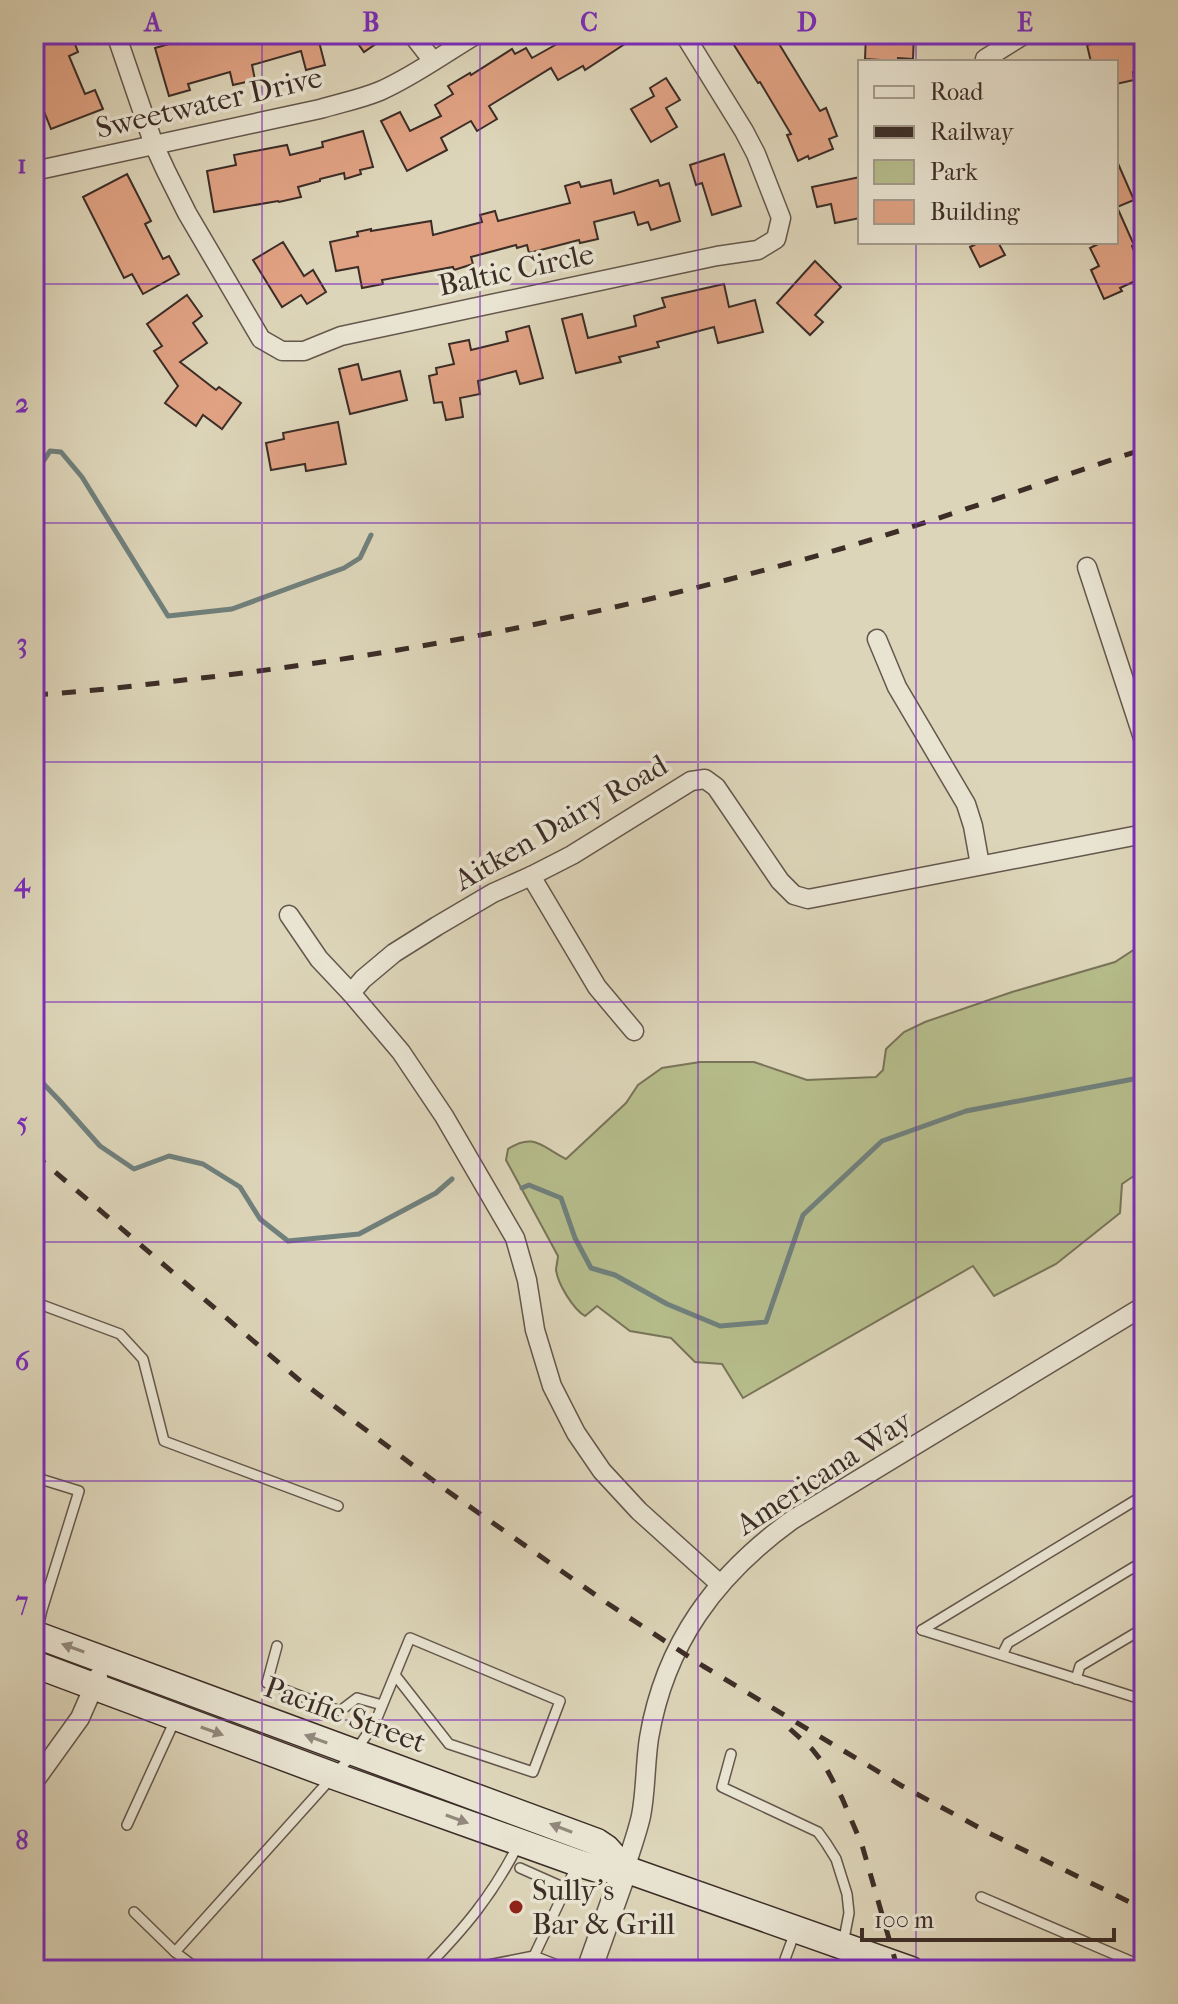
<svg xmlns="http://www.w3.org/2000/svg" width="1178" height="2004" viewBox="0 0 1178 2004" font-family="'IM FELL French Canon',serif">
<rect width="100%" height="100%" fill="#ddd5b9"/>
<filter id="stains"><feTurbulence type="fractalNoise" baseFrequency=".0025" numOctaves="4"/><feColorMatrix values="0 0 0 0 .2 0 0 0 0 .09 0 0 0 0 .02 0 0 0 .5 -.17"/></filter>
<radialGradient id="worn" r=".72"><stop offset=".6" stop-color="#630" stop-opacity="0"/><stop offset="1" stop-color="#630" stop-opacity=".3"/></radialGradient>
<path fill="#b6bc8b" stroke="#797459" stroke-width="2" d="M1144,943V1169L1122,1184L1120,1213L1056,1264L994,1296L973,1266L743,1398L722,1364L695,1362L671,1338L630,1331L597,1306L585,1316C573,1309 558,1284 556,1270C556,1268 558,1258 558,1256L506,1160L508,1149C534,1132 542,1147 566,1159L626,1103L638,1085L662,1068L700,1062H754L807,1080L876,1077L883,1070L886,1049L904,1032L925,1022L1012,992L1115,962Z"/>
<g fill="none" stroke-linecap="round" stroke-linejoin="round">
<g stroke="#70807c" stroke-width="5">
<polyline points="34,470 38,469 50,451 61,452 82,477 168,616 232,609 344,568 360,558 371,535"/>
<polyline points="34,1074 60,1101 100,1146 134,1169 169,1156 203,1164 240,1187 260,1219 288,1241 359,1234 436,1193 452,1179"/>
<polyline points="522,1188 529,1185 561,1198 575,1238 591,1268 615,1275 667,1304 720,1326 766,1322 803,1215 882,1141 966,1111 1144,1077"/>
</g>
</g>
<g fill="#e0a283" stroke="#3c2d27" stroke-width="2">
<polygon points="34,34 71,34 78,52 69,56 85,94 95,90 103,109 51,129 34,86"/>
<polygon points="204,34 317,34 325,65 306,70 301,51 252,65 255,80 233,85 230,72 188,84 190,90 169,96 155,48"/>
<polygon points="351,34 390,34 364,52"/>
<polygon points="560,34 640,34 585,70 583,66 558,80 551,68 489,106 497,119 477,131 471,121 441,138 447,150 407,171 381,121 400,112 410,131 441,116 435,105 453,94 448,86 470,73 471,75 512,49 515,54 526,48 532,58 564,40"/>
<polygon points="727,34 773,34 820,111 826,108 837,136 829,139 833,149 809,159 808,156 798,161 787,135 791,134 760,82 758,83"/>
<polygon points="866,34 914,34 913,59 898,58 898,61 865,59"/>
<polygon points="1136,34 1144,70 1133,72 1134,80 1116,84 1116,62 1091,62 1087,45"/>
<polygon points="666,78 680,100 666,108 677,127 651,142 631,109 654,96 650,88"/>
<polygon points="363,131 373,167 360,170 361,174 345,179 344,173 320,179 320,181 298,187 301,197 279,202 278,201 214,212 207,171 236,165 234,155 287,145 290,155 323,147 322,142"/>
<polygon points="724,154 741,206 712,215 702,183 696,185 690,165"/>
<polygon points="1116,159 1134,200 1117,207 1134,245 1132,246 1144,277 1120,288 1122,291 1104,299 1091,270 1099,266 1090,248 1102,242 1116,242"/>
<polygon points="127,174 151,221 145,224 163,259 169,256 179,274 143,294 132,274 124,278 83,197"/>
<polygon points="860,177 860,218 835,223 831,204 817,207 812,187"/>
<polygon points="611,180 614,194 658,180 660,186 669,183 680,221 651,230 648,222 638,225 634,212 594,222 598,239 580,243 579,240 529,253 527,245 517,248 516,245 471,257 473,264 454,270 453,267 382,280 383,284 362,288 358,267 336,271 330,242 358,236 357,232 371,229 371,231 431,221 433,235 482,222 480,215 495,211 498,221 570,203 565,186 579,182 581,187"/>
<polygon points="283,242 304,276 313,270 326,292 307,304 301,295 282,307 253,260"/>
<polygon points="980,242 998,242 1005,255 980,267 970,247"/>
<polygon points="815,261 841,287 815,315 823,322 810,335 777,303"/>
<polygon points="724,284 729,307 755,300 763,332 718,343 714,327 657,342 659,347 619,357 621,362 576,373 562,319 582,314 588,338 636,326 634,316 665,307 662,298"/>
<polygon points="187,295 202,316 193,323 207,343 180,362 216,390 219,387 241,403 222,429 203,415 196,426 165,403 178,386 154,351 162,346 147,324"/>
<polygon points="529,326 543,378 520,384 516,371 478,381 480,394 460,398 463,417 446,420 442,402 434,403 429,376 437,374 436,368 454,364 449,344 469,340 471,350 508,341 506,332"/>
<polygon points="358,364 362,380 400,371 407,400 350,414 339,369"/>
<polygon points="338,422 346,464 306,471 305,464 271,470 266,443 284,439 283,433"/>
</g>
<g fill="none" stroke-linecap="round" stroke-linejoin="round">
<g stroke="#64574c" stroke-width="12">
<g id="service">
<polyline points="34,1302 120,1334 143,1359 164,1441 338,1506"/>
<polyline points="34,1477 79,1491 42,1610 37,1631"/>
<polyline points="922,1630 1144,1495"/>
<polyline points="922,1630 1144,1700"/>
<polyline points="277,1646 267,1683 340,1711 357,1698 382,1705"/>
<polyline points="1002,1655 1008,1643 1144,1561"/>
<polyline points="1076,1679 1080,1666 1144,1628"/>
<polyline points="731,1754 722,1787 818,1832 826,1843 836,1859 847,1894 849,1913 843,1944"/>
<polyline points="127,1825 175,1720"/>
<polyline points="520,1868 565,1888"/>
<polyline points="981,1897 1144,1967"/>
<polyline points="134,1912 175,1952"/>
<polyline points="473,1968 534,1956"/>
<polyline points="199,1970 175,1952 354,1753 375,1723 410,1638 560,1701 533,1772 449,1744 395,1675"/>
<path d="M424,1970C464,1929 492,1896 518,1845"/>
<polyline points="570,1970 534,1956 576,1867"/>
<polyline points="781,1970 795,1932"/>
</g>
</g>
<g stroke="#64574c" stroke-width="21">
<g id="minor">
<polyline points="116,34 154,145 166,171 187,213 261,339 282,351 304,351 341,336 717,256 758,250 776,239 781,218 756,154 744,131 684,34"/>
<polyline points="412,34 433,61"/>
<polyline points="985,59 1025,34"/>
<path d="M34,171L320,109C340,103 361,99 380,91C414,76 445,53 477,34"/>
<polyline points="1087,567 1144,741"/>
<polyline points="877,639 897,687 966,804 973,826 980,865"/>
<polyline points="531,876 597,987 634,1031"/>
<polyline points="289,915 319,959 351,993 401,1052 444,1116 515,1238 527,1280 535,1330 552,1386 576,1433 602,1471 639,1511 720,1584"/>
<polyline points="351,993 363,979 394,953 437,926 493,893 531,876 572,855 691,781 705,779 716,787 780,881 794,895 808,899 1144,834"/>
<polyline points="34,1782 80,1718 98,1677"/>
<path d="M625,1869C630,1852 637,1834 641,1816C646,1791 645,1764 649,1738C665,1643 716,1575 792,1520L1144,1306"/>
</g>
</g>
<g stroke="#64574c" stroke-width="27">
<polyline id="tertiary" points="589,1970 625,1869"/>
</g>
<g stroke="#3c2d27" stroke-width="29">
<g id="secondary">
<polyline points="34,1634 597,1842 606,1848 625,1869"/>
<polyline points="34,1664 334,1776 578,1863 598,1869 625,1869 911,1970"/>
</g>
</g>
<use href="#service" stroke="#e9e4d2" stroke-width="9"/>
<use href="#minor" stroke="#e9e4d2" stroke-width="18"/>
<use href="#tertiary" stroke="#e9e4d2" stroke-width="24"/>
<use href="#secondary" stroke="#e9e4d2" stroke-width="26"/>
<g stroke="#3c2d27" stroke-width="5" stroke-dasharray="14 14" stroke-linecap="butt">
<path d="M34,695C84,692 134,686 184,680C400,656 614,613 823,554C931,523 1037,484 1144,449"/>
<polyline points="34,1154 298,1379 446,1490 607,1603 703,1666 902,1786 991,1834 1144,1909"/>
<polyline points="790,1729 812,1749 824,1764 842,1798 862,1845 898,1970"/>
</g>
</g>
<defs><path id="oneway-solid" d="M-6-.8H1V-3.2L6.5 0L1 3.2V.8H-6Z" transform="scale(2)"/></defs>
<g fill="#92887c">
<use href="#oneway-solid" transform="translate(73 1648) rotate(-160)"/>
<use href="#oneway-solid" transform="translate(212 1731) rotate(20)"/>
<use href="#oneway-solid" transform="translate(316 1739) rotate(-160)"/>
<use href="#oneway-solid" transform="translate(457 1819) rotate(20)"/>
<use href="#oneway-solid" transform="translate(561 1828) rotate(-159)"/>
</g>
<path fill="none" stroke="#7b2cbf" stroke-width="2" stroke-opacity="0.55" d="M262,34V1970M480,34V1970M698,34V1970M916,34V62M916,242V1970M34,284H1144M34,523H1144M34,762H1144M34,1002H1144M34,1242H1144M34,1481H1144M34,1720H1144"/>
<circle fill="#8f2418" stroke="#e9e4d2" stroke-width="3" cx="516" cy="1907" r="8"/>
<g text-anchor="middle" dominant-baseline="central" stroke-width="7" stroke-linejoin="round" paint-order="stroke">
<g font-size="30" fill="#3c2d27" stroke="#e9e4d2">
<text transform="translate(209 103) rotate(-13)">Sweetwater Drive</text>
<text transform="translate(516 270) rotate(-12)">Baltic Circle</text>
<text transform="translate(561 823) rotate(-30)">Aitken Dairy Road</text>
<text transform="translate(824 1473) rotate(-33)">Americana Way</text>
<text transform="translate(345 1715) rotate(20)">Pacific Street</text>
</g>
<g font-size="30" fill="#3c2d27" stroke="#e9e4d2" text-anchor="start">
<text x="532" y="1890">Sully's<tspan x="532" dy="34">Bar &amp; Grill</tspan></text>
</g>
</g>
<rect width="1178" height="2004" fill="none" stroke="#ddd5b9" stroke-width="88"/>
<rect x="858" y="60" width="260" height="184" fill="#e9e4d2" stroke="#a49b8e" stroke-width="2"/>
<rect x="874" y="86" width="40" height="12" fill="#e9e4d2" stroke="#a49b8e" stroke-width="2"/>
<text x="930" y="100" font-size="24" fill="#3c2d27">Road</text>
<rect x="874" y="126" width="40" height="12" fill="#3c2d27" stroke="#a49b8e" stroke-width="2"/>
<text x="930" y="140" font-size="24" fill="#3c2d27">Railway</text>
<rect x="874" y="160" width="40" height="24" fill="#b6bc8b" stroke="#a49b8e" stroke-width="2"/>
<text x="930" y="180" font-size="24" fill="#3c2d27">Park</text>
<rect x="874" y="200" width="40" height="24" fill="#e0a283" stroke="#a49b8e" stroke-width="2"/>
<text x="930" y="220" font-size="24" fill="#3c2d27">Building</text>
<path d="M862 1928v12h252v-12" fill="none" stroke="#3c2d27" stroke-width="4"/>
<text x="874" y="1928" font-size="24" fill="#3c2d27" stroke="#e9e4d2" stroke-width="6" paint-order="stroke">100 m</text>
<rect x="44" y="44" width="1090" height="1916" fill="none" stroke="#7b2cbf" stroke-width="3"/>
<g font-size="26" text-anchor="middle" font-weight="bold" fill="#7b2cbf">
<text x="153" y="31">A</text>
<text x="371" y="31">B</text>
<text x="589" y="31">C</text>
<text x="807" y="31">D</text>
<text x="1025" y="31">E</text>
<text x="22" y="173">1</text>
<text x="22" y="412">2</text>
<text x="22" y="652">3</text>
<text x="22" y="891">4</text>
<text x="22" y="1131">5</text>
<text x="22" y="1370">6</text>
<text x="22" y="1610">7</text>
<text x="22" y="1849">8</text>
</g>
<rect width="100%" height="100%" filter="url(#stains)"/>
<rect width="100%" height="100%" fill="url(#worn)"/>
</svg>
